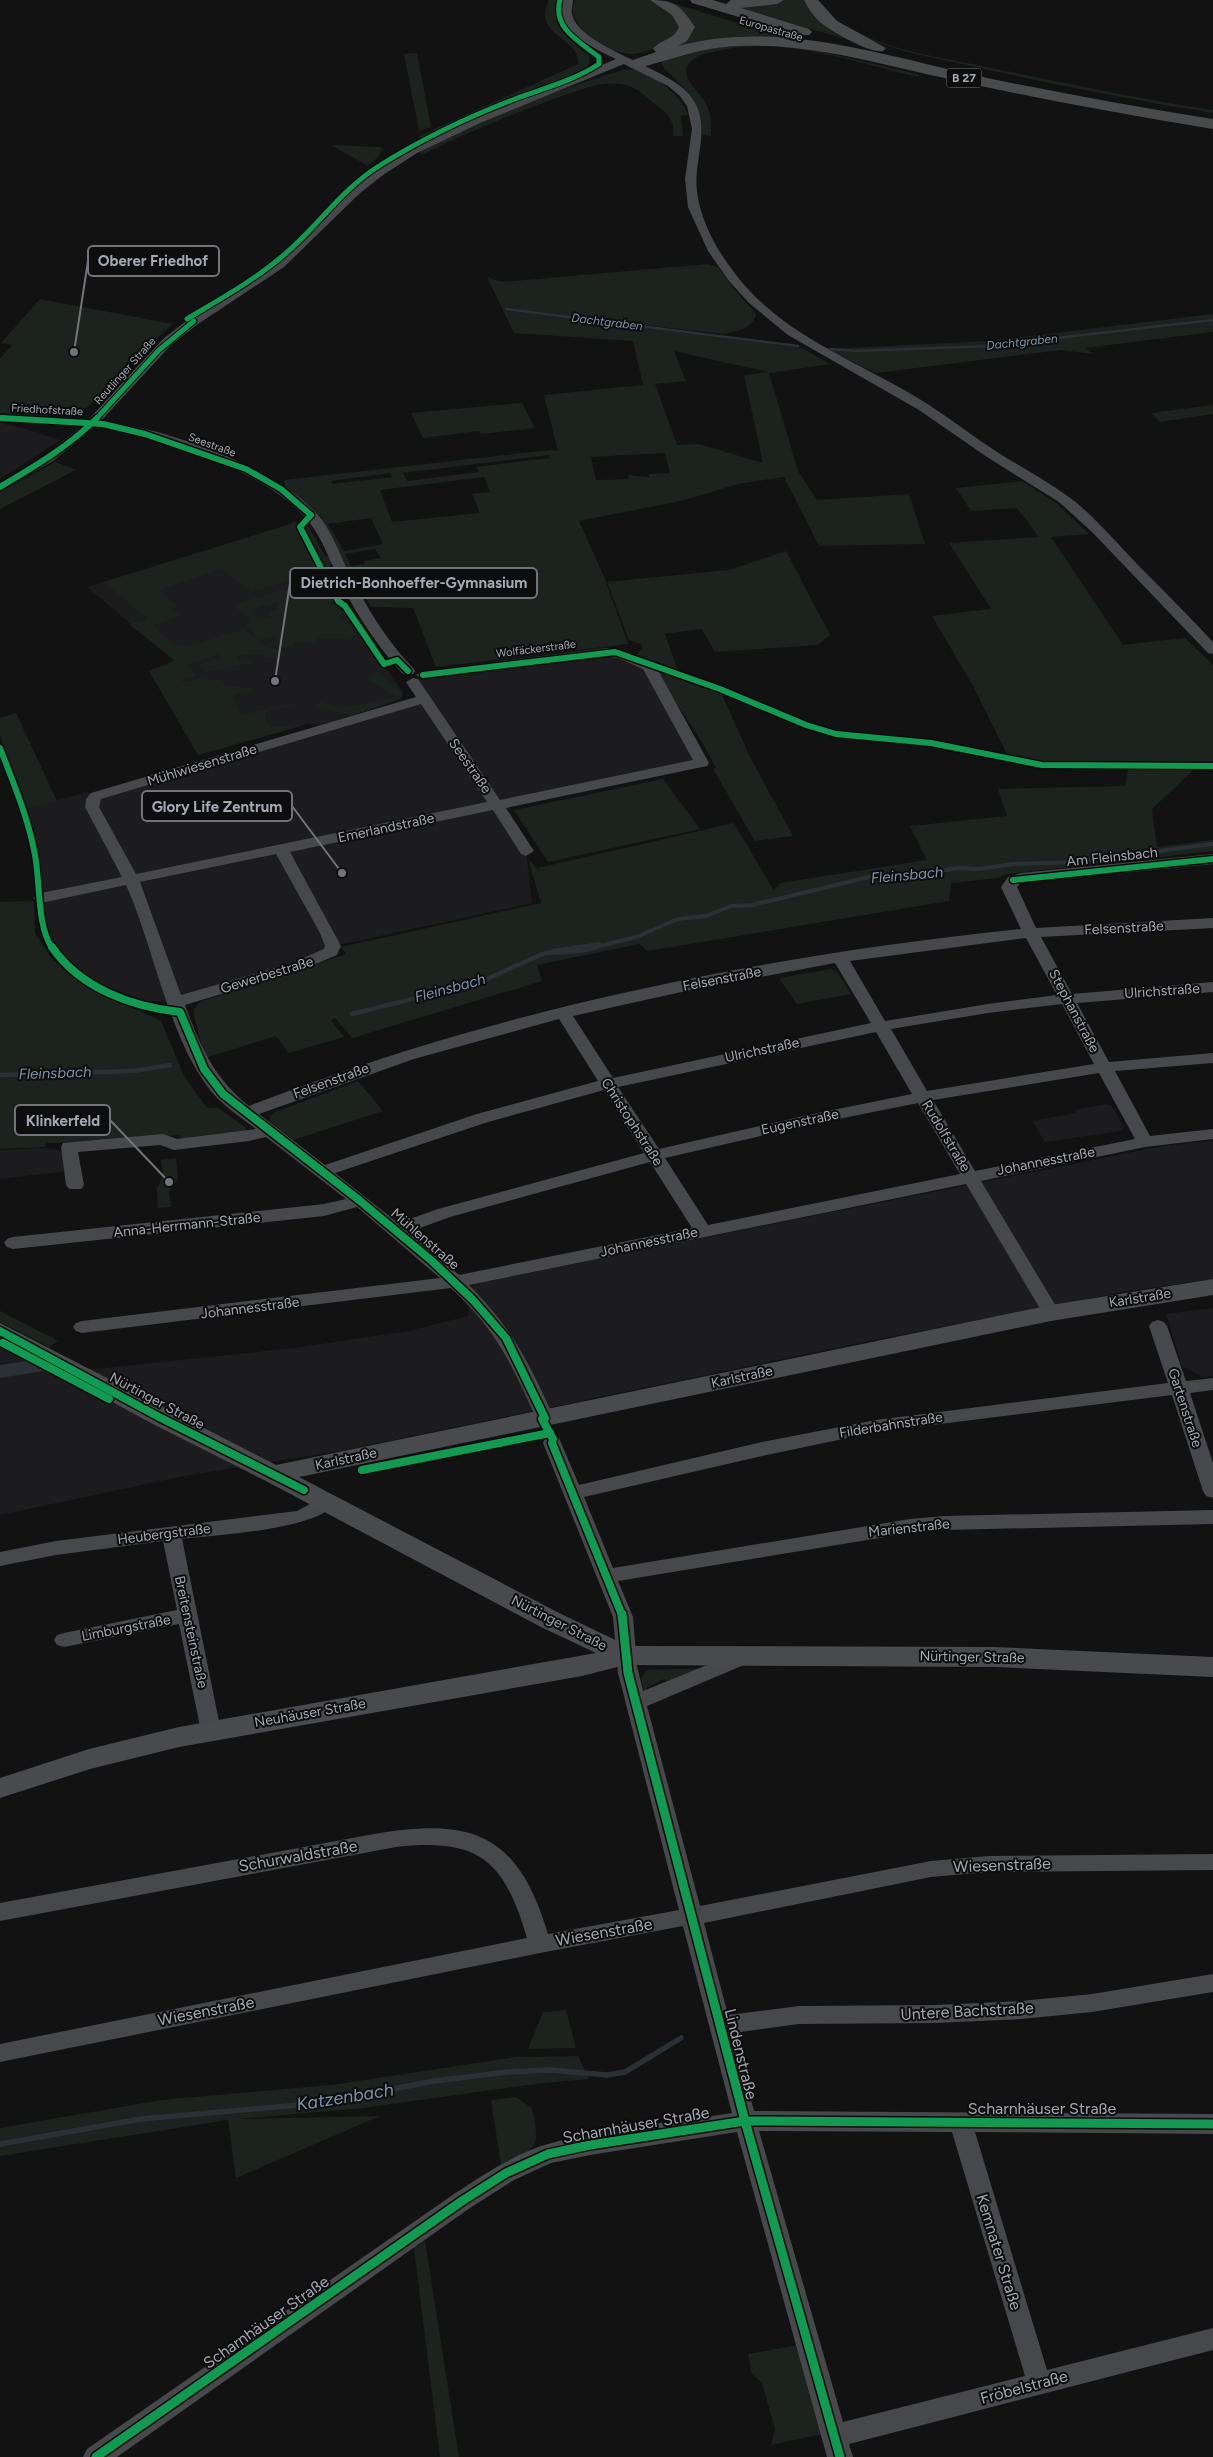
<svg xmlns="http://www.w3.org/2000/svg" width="1213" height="2457" viewBox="0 0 1213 2457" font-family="Figtree,sans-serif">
<rect width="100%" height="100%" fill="#121212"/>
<g fill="#1c1c1e">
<polygon points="0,423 22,428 60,440 0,479"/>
<polygon points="295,522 334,601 340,606 403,692 402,695 393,702 321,725 306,724 198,755 150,670 175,661 87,587 199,554"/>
<polygon points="606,652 642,662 702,763 497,805 526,851 532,903 334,946 331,952 176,1002 122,1000 62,963 50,947 37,898 31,852 19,811 88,792 96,796 423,699 416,681 423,677"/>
<polygon points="1106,1104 1112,1106 1124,1128 1121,1131 1045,1142 1032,1121 1075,1113 1077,1109"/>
<polygon points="1213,1141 1213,1279 1122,1292 864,1342 341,1451 189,1475 0,1515 0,1343 58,1373 294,1348 409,1331 468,1316 473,1284 1163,1146"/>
<polygon points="44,1148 56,1149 63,1153 66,1171 0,1179 0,1150"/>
<polygon points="1213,1308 1213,1376 1203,1377 1182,1366 1166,1314"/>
</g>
<g fill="#1c221d" fill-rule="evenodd">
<path d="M549,0H557C549,29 570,39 589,56L590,62L586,69L462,120L427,137H417L578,64C581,38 531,36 549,0Z"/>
<path d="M575,0H649L665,7L681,22L678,37C665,43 651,52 635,54C613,56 562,27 575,0Z"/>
<polygon points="782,0 807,0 853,41 733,7"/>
<polygon points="666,1 789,39 666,50 692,25 681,11"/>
<path d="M840,22C883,51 942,57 992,68C1066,83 1139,99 1213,110V113C1132,100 1051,84 971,66C928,56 876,50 840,22Z"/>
<path d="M732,43L815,50L921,75L918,77C853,62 780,34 713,52C703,54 691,57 687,67C682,80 702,94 707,106C712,116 711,125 711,136L702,135C702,109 692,94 673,77C668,72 663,69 661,62L663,59Z"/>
<polygon points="417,53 431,127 419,131 404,54"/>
<path d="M635,69C658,78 679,92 688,115L681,116L683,136H673C675,120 668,114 656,105C645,96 635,85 620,84C597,81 575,92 554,99C510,115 466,133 423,154L420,153L421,150C485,117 554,91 623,70Z"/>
<polygon points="331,145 379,147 383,149 379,156 368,166"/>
<path d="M708,264L718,267L734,289L756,314C753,329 737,331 723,334L546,314L802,348L830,364L769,373L798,471L817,500L909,494L925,544L819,546L784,477L738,484L681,501L579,521L605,579L628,644L436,667L413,608L371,607L337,550L286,489L284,480L551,450L558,451L544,395L643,385L633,341L514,333L487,277L502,282ZM674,351L768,372L744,375L763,463L699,444L677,445L655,384L686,381ZM665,453L670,473L649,474V477L628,475L629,479L596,480L591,457ZM549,455L550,458L476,467L479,472L407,481L403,473ZM390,473L392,477L333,484L331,481ZM484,477L490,492L472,494L480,513L392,522L380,490ZM371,518L383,544L344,551L328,524ZM375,549L381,558L364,561L365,564L351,566L345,554Z"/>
<polygon points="40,299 173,324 129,363 87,408 58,416 21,416 0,413 0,359 12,345 1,343"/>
<polygon points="1213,314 1213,332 1085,348 1094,354 1061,350 876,373 834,353 830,349 988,341"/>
<polygon points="522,403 535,428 481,434 479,431 423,438 411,413"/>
<polygon points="1213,405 1213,414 1160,422 1151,413"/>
<polygon points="55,462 76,470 0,509 0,492"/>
<polygon points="1022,481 1056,503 1089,534 1051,537 1123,645 1185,638 1213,665 1213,766 1198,766 1152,809 1157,847 1213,840 1213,851 1006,874 998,878 951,883 949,901 647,951 640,944 537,965 542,981 352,1038 335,1018 331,1020 344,1037 289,1053 276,1036 205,1058 194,1016 194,1009 200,1002 346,954 341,947 541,903 528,859 540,872 538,868 734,823 774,891 780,883 927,860 910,826 1007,816 998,789 1125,786 1129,765 1042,765 1010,760 974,688 932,616 991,609 949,543 1039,537 1017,508 971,511 956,488"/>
<path d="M301,521L297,527L318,571L252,592L222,569L159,590L178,606L171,609L180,616L154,625L171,643L187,646L244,629L253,637L256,636L245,624L251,621L233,605L322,578L334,601L346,614L340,616L354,628L352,640L320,638L317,639L315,643L294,642L293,648L267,645L279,641L275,636L259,640L265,646L284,651V657H265L263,654L238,656V660L250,659L252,663L205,672L198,664L221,659L219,654L187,665L197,676L181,680L183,682L200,679L222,680L225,685L256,689L233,696L240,715L295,703L297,707L273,709L265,713L267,723L271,727L304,725L198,755L149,671L175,661L129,624L148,619L103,582ZM279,603L277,609L268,613L272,617L255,620L257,613L252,611L262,606Z"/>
<polygon points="306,522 325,556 329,556 332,563 327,571 325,572 302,527"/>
<polygon points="786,551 830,635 818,645 715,652 702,629 665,634 679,674 720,690 750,757 793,836 755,841 713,769 716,768 702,742 652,666 673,671 636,655 643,648 641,644 629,640 607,582 729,570"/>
<polygon points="378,672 402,692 403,695 399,699 351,716 315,706 320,702 342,708 396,697 366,678"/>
<polygon points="16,713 57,801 26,809 0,736 0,718"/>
<polygon points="663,779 700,829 548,862 514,810"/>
<polygon points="34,901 35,933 52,959 80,983 161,1021 184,1076 207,1108 218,1108 245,1127 246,1132 186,1142 178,1135 97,1142 46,1143 44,1147 0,1149 0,902"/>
<polygon points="831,969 838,973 851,994 797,1004 779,978"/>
<polygon points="358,1081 383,1111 293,1140 270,1122 270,1117 275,1112"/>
<polygon points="176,1158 178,1179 169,1191 171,1207 158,1208 157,1188 163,1176 161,1160"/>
<polygon points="0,1311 58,1341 49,1347 0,1322"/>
<polygon points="704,1668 670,1686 664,1679 646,1688 648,1695 645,1696 641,1679 647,1670"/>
<polygon points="566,2010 576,2048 528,2049 543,2012"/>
<polygon points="578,2056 589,2079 535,2084 363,2108 239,2119 380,2116 236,2178 228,2120 0,2156 0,2128 161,2100 331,2085 516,2057"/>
<path d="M516,2097L532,2108C541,2150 537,2146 501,2165L491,2100Z"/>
<polygon points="425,2241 459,2457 440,2457 414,2248"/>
<polygon points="799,2345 823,2434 771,2445 775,2429 762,2383 752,2374 748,2354"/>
</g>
<polygon fill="#2a3036" points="26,1361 43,1371 0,1378 0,1365"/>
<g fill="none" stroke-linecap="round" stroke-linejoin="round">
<g stroke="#2a3036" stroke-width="2.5">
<polyline points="506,309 798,346"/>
<polyline points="830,349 855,351 989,346 1213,320"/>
</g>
<g stroke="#2a3036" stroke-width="4">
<polyline points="573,948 600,944"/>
<polyline points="592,948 636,937 678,919 706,916 731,906 752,905 882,874 908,876 957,868 980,869 1013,864 1074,862 1213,844"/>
</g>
<g stroke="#2a3036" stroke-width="4.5">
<polyline points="553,951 581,947"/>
<polyline points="352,1014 480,982 545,953 581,951 597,947"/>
<polyline points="0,1075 134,1071 170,1065"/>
</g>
<polyline stroke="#2a3036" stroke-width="5.5" points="0,2144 141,2119 321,2103 434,2081 508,2072 550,2070 607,2075 625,2072 681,2038"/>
<g fill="#47484b" fill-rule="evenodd">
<path d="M563,0H573C573,4 571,11 572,14C579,47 667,67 689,94C714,124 693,157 697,191C701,227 724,262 747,288C797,343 869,366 929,405C952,420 974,437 997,452C1024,469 1053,484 1078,504C1100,523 1119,545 1139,566C1164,591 1189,616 1213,642V654L1208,653L1092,532L1059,502L987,457L919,410L788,335L749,303L729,281L708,251L688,207L685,179L692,129L687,106L680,96L668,86L624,64L480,123L417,153L383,175L359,194L284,267L198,324L171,345L101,421C166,428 281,468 322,520C333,535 340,554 348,571C366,606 385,639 413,668L415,671L413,674H403C379,648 359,619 343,587C332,567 325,544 312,526C276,473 156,435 95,427L53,461L0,491V482L45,455L82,426L0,422V414L89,419L163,339L190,318L276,263L351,190L375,171L409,149L472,119L616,59C597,50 569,37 562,16C561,11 563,5 563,0Z"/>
<path d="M606,648L626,651L654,663L709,763L707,766L506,808L534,851L526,856L521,854L493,810L290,852L341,946L337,955L304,969L185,1005C200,1046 214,1078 249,1106C494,1010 759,956 1021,929L1001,887L1008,877L1021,873L1213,854V864L1021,883L1017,887L1036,928L1213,918V928L1041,937L1072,994L1213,982V992L1077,1003L1109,1062L1213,1053V1063L1115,1071L1150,1136L1213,1129V1139L1145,1147L981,1181L1060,1313L1057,1317H1045L966,1184L469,1285C512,1328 530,1364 554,1418L552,1423L545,1424L538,1423L536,1418C511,1363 497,1331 451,1288L82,1333L76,1331L73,1327L76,1323L82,1321L440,1278L357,1207L324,1216L13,1249L7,1247L4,1243L7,1239L13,1237L324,1204L346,1199L266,1137L249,1141L174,1150L160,1145L78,1152L84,1185L81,1189H69L66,1185L61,1147L63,1143L163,1134L177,1139L256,1129C243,1119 228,1109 217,1098C170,1047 155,949 126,885L41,903L33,898L41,893L122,877L85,807L86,799L91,793L416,697L406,682L413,678L418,679L500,800L693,760L643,669L618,658L606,656L423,679L416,675L423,671ZM421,704L487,802L136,874L99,807L101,799ZM276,854L320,933L325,946L324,949L292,963L181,995L140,882ZM1026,938L1057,995L988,1004L885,1021L850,961ZM835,963L871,1023L613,1078L573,1016L686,991ZM1062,1004L1094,1064L927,1091L891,1029L988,1013ZM559,1019L598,1081L477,1114L325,1165L259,1114L414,1059ZM876,1032L912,1094L808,1115L659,1149L618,1087ZM1099,1073L1135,1139L975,1171L933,1100ZM604,1090L644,1153L438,1209L398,1223L335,1173L488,1122ZM918,1103L960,1174L708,1225L665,1158L808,1125ZM650,1162L692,1228L459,1275L409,1232L450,1217Z"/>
<path d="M1158,1320L1164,1322L1167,1326L1186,1381L1213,1378V1390L1190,1393L1213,1463V1498L1206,1496L1203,1491L1172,1395L876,1432L762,1456L584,1497L613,1568L910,1519L944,1516L1213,1510V1524L944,1530L910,1533L618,1581L633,1617L637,1666L643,1691L744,1650L751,1652L754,1657L751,1662L647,1706L700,1906L931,1861L989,1856L1213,1854V1870L989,1872L931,1877L704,1923L728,2015L799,2006L935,2005L1021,2001L1092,1994L1213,1974V1992L1092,2012L1021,2019L935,2023L799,2024L733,2033L754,2111L1213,2114V2134L975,2132L1047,2370L1213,2328V2350L849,2444L853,2457H827L737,2132L590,2155L551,2163L514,2180L470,2208L117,2457H83L87,2449L454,2194C483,2175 514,2154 548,2144C606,2127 672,2123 732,2113L683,1926L540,1953L0,2062V2044L527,1938C504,1859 478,1838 396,1847L0,1921V1903L374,1834C473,1817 518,1834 548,1934L679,1910L618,1673L613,1617L543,1443L545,1438L552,1436L559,1438L579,1485L762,1442L876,1420L1168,1383L1149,1326L1152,1322ZM759,2131L952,2132L1025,2376L843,2422Z"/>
<path d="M325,1496L332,1498L335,1503C318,1530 214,1535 182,1539L221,1731L218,1737L211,1739L204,1737L201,1731L179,1624L64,1647L57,1645L54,1640L57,1635L64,1633L177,1610L163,1541L56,1555L0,1566V1552L56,1541L297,1511Z"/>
</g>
<polygon fill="#494a4d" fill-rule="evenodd" points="1213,1279 1213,1295 1051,1321 299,1477 559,1613 628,1646 994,1647 1213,1657 1213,1677 994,1667 625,1665 582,1676 179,1747 90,1769 0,1798 0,1778 89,1749 179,1727 596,1653 541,1627 264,1480 151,1423 0,1341 0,1323 276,1465 1051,1305"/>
<g fill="#494a4c" fill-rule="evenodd">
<path d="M650,0C675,0 681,6 695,27L687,41L678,46C780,19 883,56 983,77C1059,93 1136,107 1213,119V129C1126,115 1039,99 953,80C882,65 811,43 738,46C702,47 670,60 635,69L630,67L627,64L630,61L656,52L653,49C662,38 673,41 679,27L672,15Z"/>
<polygon points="690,0 713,0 726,4 731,0 784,0 777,4 741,8 809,29 812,32 809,35 799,35 692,3"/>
<path d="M804,0H818L837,21L886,48L883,51C870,54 831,31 820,22C813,16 808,8 804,0Z"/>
</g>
<g stroke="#0d0d0e" stroke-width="7">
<g id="cycleway-far3">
<path d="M187,319C220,299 255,280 285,254C318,226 342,189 379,166C422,139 468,117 515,99C544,88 573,81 599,64V57C580,42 552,28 560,0"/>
<polyline points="0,418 12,419"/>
<polyline points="96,419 159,350 194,321"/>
</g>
</g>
<g stroke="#0d0d0e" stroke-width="9">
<g id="cycleway-far2">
<polyline points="2,418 103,424 145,434 246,469 281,489 311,515 300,527 338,601 345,606 384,664 397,660 408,671"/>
<path d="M0,487C35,466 68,447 97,418"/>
<polyline points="423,675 615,652 720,689 806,725 836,734 931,743 1042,765 1213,766"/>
<path d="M0,748C13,782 27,815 34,850C41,880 36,924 52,948"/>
<polyline points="1013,880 1213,859"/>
</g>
</g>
<g stroke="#0d0d0e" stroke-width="11">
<g id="cycleway-far1">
<path d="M52,947C80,988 132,1007 180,1012L204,1069L223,1094L359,1200L432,1261L473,1300L506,1338L545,1418L542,1419L553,1439L552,1443L622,1615"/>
<polyline points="0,1331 159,1417 304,1490"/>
<polyline points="3,1343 109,1399"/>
<polyline points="362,1470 550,1433"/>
</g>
</g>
<g stroke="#0d0d0e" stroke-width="12">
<g id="cycleway">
<polyline points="622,1614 628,1673 745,2121 840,2457"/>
<polyline points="96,2457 462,2201 506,2173 548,2154 590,2145 745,2121 1213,2124"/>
</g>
</g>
<use href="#cycleway-far3" stroke="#139951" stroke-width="5"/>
<use href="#cycleway-far2" stroke="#139951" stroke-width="6"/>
<use href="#cycleway-far1" stroke="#139951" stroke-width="8"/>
<use href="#cycleway" stroke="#139951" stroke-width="9"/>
</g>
<g text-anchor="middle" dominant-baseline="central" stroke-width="4" stroke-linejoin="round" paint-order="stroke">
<g font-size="11" fill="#a4a8b2" stroke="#0d0d0e">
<text transform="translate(771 29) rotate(16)">Europastraße</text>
<text transform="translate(125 371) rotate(-48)">Reutlinger Straße</text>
<text transform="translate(47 410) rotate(3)">Friedhofstraße</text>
<text transform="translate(212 445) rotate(20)">Seestraße</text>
<text transform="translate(536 649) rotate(-7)">Wolfäckerstraße</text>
</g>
<rect fill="#0d0d0e" stroke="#777a81" stroke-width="1" x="946.5" y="68.5" width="35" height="19" rx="4"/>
<g font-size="12" font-weight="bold" fill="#a4a8b2">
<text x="964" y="78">B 27</text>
</g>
<g font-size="12" font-style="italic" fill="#7d93ac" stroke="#0d0d0e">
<text transform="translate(607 322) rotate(7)">Dachtgraben</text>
<text transform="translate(1022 342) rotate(-6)">Dachtgraben</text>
</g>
<g font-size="14" fill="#a4a8b2" stroke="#0d0d0e">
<text transform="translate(202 765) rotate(-17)">Mühlwiesenstraße</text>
<text transform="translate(470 766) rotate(55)">Seestraße</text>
<text transform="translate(386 828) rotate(-12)">Emerlandstraße</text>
<text transform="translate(1112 857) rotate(-6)">Am Fleinsbach</text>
<text transform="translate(1124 928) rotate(-3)">Felsenstraße</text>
<text transform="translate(267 975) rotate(-17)">Gewerbestraße</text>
<text transform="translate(722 979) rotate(-11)">Felsenstraße</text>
<text transform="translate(1162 991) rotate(-4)">Ulrichstraße</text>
<text transform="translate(1074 1011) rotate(62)">Stephanstraße</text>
<text transform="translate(762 1050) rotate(-12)">Ulrichstraße</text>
<text transform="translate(331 1081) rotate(-20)">Felsenstraße</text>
<text transform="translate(632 1122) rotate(57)">Christophstraße</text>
<text transform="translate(800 1122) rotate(-12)">Eugenstraße</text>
<text transform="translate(946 1136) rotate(59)">Rudolfstraße</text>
<text transform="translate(1046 1161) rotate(-11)">Johannesstraße</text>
<text transform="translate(187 1225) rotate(-6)">Anna-Herrmann-Straße</text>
<text transform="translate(425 1239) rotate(41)">Mühlenstraße</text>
<text transform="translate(649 1242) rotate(-12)">Johannesstraße</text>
<text transform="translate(1140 1298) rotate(-9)">Karlstraße</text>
<text transform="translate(250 1308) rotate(-7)">Johannesstraße</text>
<text transform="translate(742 1377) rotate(-12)">Karlstraße</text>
<text transform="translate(157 1401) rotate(28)">Nürtinger Straße</text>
<text transform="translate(1185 1408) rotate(72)">Gartenstraße</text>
<text transform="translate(891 1425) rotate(-9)">Filderbahnstraße</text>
<text transform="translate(346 1459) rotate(-12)">Karlstraße</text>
<text transform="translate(909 1528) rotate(-6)">Marienstraße</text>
<text transform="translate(164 1534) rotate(-7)">Heubergstraße</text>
<text transform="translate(559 1623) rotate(27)">Nürtinger Straße</text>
<text transform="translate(126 1628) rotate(-11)">Limburgstraße</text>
<text transform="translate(191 1632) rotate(78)">Breitensteinstraße</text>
<text transform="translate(972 1657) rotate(1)">Nürtinger Straße</text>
<text transform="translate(310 1713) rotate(-10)">Neuhäuser Straße</text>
</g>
<g font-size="15" font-style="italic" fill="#7d93ac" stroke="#0d0d0e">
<text transform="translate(907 875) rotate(-5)">Fleinsbach</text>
<text transform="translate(450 988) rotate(-15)">Fleinsbach</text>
<text transform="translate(55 1073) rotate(-2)">Fleinsbach</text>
</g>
<g font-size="16" fill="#a4a8b2" stroke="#0d0d0e">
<text transform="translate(298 1856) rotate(-10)">Schurwaldstraße</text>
<text transform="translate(1002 1865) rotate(-2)">Wiesenstraße</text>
<text transform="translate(604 1932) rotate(-10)">Wiesenstraße</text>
<text transform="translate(206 2011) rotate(-11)">Wiesenstraße</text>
<text transform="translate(967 2011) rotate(-3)">Untere Bachstraße</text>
<text transform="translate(741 2054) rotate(76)">Lindenstraße</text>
<text x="1042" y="2108">Scharnhäuser Straße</text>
<text transform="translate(636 2125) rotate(-10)">Scharnhäuser Straße</text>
<text transform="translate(999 2252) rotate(73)">Kemnater Straße</text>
<text transform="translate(266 2322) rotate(-35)">Scharnhäuser Straße</text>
<text transform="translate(1024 2387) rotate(-15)">Fröbelstraße</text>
</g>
<g font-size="18" font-style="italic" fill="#7d93ac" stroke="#0d0d0e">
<text transform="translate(345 2097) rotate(-9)">Katzenbach</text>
</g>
</g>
<path fill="none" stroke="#71747a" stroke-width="2" d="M74 352L88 261M275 681L290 583M342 873L292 806M169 1182L110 1120"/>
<g fill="#71747a" stroke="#0d0d0e" stroke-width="2">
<circle cx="74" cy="352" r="5"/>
<circle cx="275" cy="681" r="5"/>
<circle cx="342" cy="873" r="5"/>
<circle cx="169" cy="1182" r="5"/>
</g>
<g fill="#0d0d0e" stroke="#71747a" stroke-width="2">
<rect x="88" y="246" width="131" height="30" rx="5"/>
<rect x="290" y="568" width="247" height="30" rx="5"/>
<rect x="142" y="791" width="150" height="30" rx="5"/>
<rect x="15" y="1105" width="95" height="30" rx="5"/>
</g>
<g font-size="15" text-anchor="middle" font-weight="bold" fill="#a4a8b2">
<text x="153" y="266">Oberer Friedhof</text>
<text x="414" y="588">Dietrich-Bonhoeffer-Gymnasium</text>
<text x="217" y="812">Glory Life Zentrum</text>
<text x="63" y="1126">Klinkerfeld</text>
</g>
</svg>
